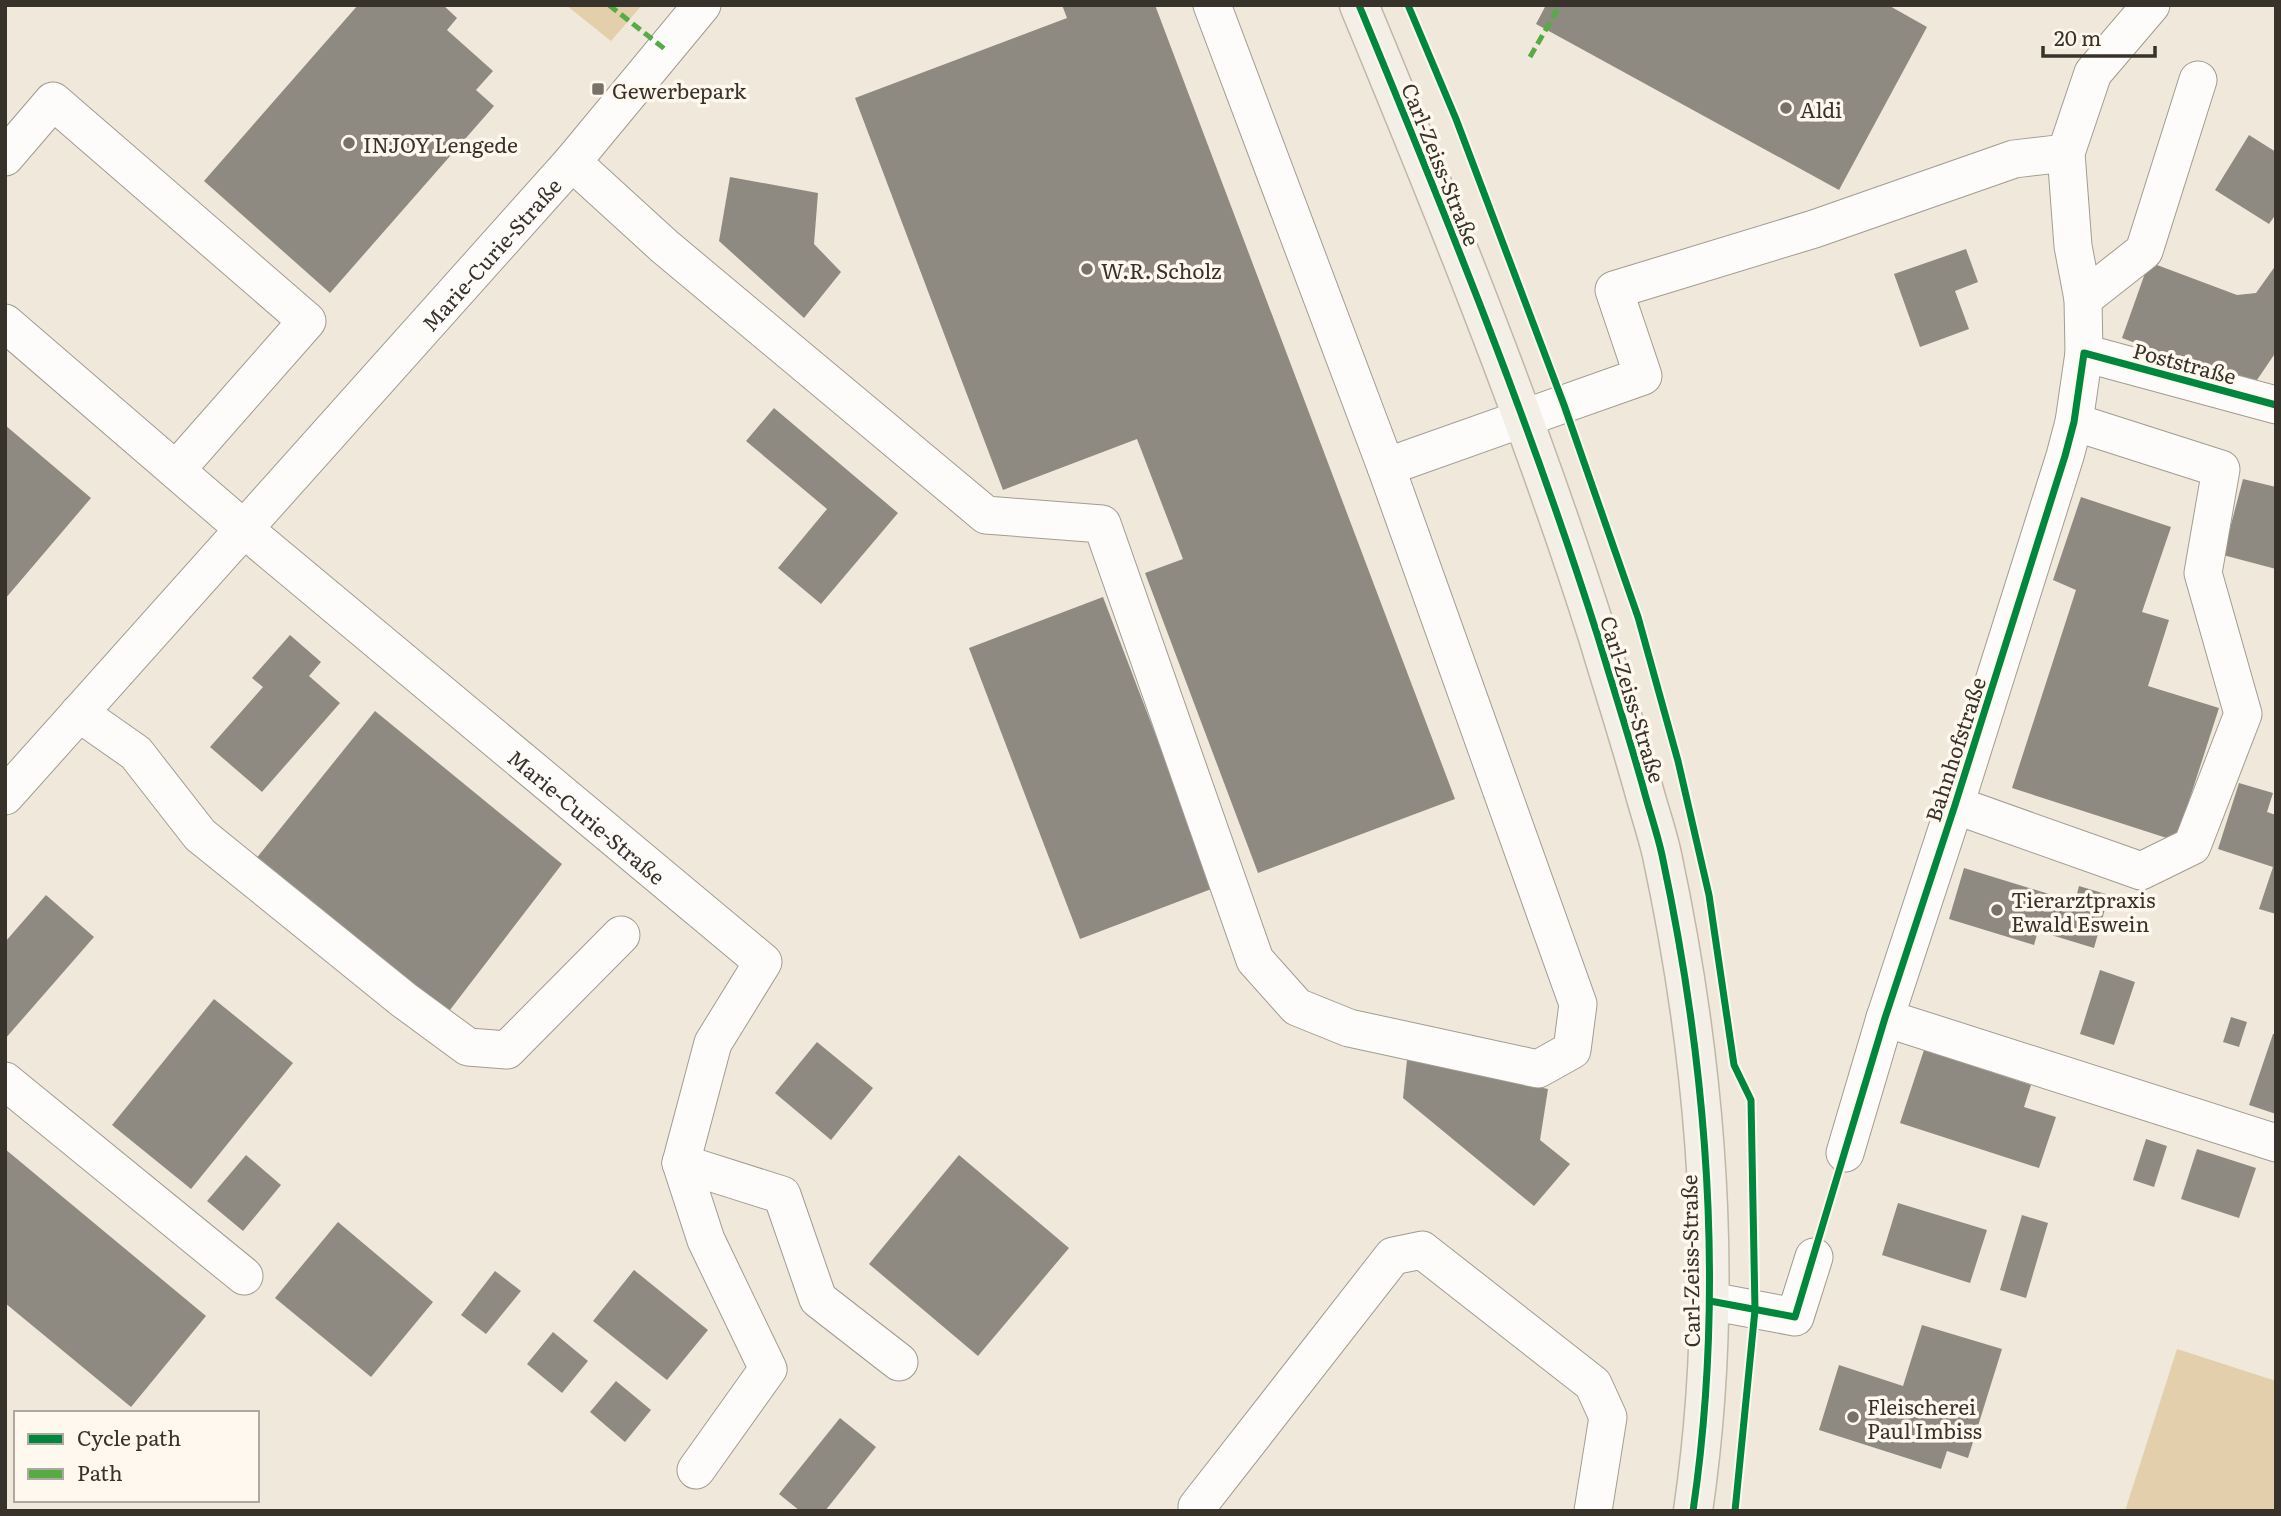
<svg xmlns="http://www.w3.org/2000/svg" width="2281" height="1516" viewBox="0 0 2281 1516" font-family="Literata,serif">
<rect width="100%" height="100%" fill="#efe8db"/>
<g fill="#e3cfac">
<polygon points="566,5 642,5 611,41"/>
<polygon points="2177,1349 2276,1381 2276,1511 2125,1511"/>
</g>
<g fill="#8f8a81">
<polygon points="358,5 443,5 457,18 447,30 493,71 476,90 494,106 330,293 204,181"/>
<polygon points="1062,5 1155,5 1455,799 1258,873 1145,573 1183,559 1137,439 1003,490 855,98 1067,18"/>
<polygon points="1546,5 1888,5 1927,27 1839,190 1536,24"/>
<polygon points="2249,135 2276,152 2276,214 2269,224 2215,190"/>
<polygon points="730,177 818,193 814,244 841,272 804,318 719,241"/>
<polygon points="1966,249 1978,282 1955,291 1969,329 1920,347 1894,274"/>
<polygon points="2149,262 2237,295 2256,293 2276,265 2276,352 2257,380 2210,371 2122,338"/>
<polygon points="774,408 898,513 821,604 778,568 827,509 746,441"/>
<polygon points="5,425 91,498 5,599"/>
<polygon points="2243,479 2276,487 2276,569 2223,555"/>
<polygon points="2081,497 2171,527 2142,612 2169,620 2148,686 2219,708 2176,841 2012,788 2076,590 2053,580"/>
<polygon points="1103,597 1214,888 1080,939 969,648"/>
<polygon points="290,635 321,662 309,676 340,703 262,792 210,747 263,687 252,678"/>
<polygon points="375,711 562,864 443,1019 251,865"/>
<polygon points="2239,783 2273,793 2267,812 2276,815 2276,914 2259,909 2273,867 2218,849"/>
<polygon points="1964,868 2049,894 2046,901 2073,909 2079,886 2109,895 2094,948 2038,931 2034,945 1949,919"/>
<polygon points="46,895 94,937 5,1039 5,942"/>
<polygon points="2100,970 2135,982 2114,1045 2080,1034"/>
<polygon points="214,999 293,1063 191,1189 112,1125"/>
<polygon points="2231,1017 2247,1022 2239,1047 2223,1042"/>
<polygon points="2273,1034 2276,1034 2276,1114 2249,1105"/>
<polygon points="817,1042 873,1088 831,1140 775,1093"/>
<polygon points="1924,1050 2031,1085 2024,1107 2056,1117 2039,1168 1900,1123"/>
<polygon points="1407,1060 1548,1089 1540,1140 1570,1164 1534,1206 1403,1098"/>
<polygon points="2146,1139 2167,1146 2154,1187 2133,1180"/>
<polygon points="5,1149 206,1316 131,1407 5,1303"/>
<polygon points="2197,1149 2256,1168 2239,1218 2181,1199"/>
<polygon points="246,1155 281,1185 243,1231 207,1201"/>
<polygon points="959,1155 1069,1248 978,1356 869,1264"/>
<polygon points="1898,1203 1987,1230 1970,1283 1882,1255"/>
<polygon points="2022,1215 2048,1223 2026,1298 2000,1290"/>
<polygon points="338,1222 433,1302 371,1377 275,1298"/>
<polygon points="634,1270 708,1330 667,1380 593,1321"/>
<polygon points="495,1271 521,1291 486,1334 461,1315"/>
<polygon points="1922,1325 2002,1349 1968,1458 1947,1451 1941,1469 1819,1430 1839,1365 1903,1386"/>
<polygon points="553,1332 588,1361 562,1393 527,1364"/>
<polygon points="616,1381 651,1410 625,1442 590,1412"/>
<polygon points="840,1418 876,1447 825,1511 800,1511 779,1494"/>
</g>
<g fill="none" stroke-linecap="round" stroke-linejoin="round">
<g stroke="#a19c92" stroke-width="39">
<g id="minor">
<polyline points="5,157 53,101 307,321 176,470"/>
<polyline points="572,162 664,246 986,515 1102,524 1255,960 1297,1007 1349,1028 1538,1069 1572,1050 1578,1004 1386,467 1212,5"/>
<polyline points="2083,299 2144,251 2198,80"/>
<path id="s1" d="M5,323L244,529L763,962L713,1043L681,1163"/>
<polyline points="2084,353 2276,405"/>
<polyline points="1386,467 1643,376 1614,290 1814,229 2014,159 2066,153"/>
<polyline points="79,713 136,753 200,835 404,1000 468,1047 507,1050 621,935"/>
<path id="s2" d="M5,796L572,162L702,5"/>
<polyline points="1955,805 2141,871 2192,846 2243,714 2203,573 2221,469 2074,422"/>
<polyline points="1885,1018 2276,1143"/>
<polyline points="5,1081 244,1276"/>
<polyline points="1845,1153 1885,1018 1955,805 2065,456 2074,422 2084,353 2083,299 2073,246 2066,153 2093,73 2151,5"/>
<polyline points="681,1163 706,1240 768,1369 696,1470"/>
<polyline points="681,1163 782,1195 818,1299 899,1362"/>
<polyline points="1710,1301 1795,1317 1814,1257"/>
<polyline points="1201,1511 1197,1507 1393,1256 1422,1250 1593,1384 1608,1417 1593,1511"/>
</g>
</g>
<g stroke="#c0b7a7" stroke-width="41">
<path id="major" d="M1359,5C1445,213 1530,422 1598,637C1613,687 1629,737 1643,787C1649,810 1657,832 1662,855C1708,1070 1725,1293 1693,1511"/>
</g>
<use href="#minor" stroke="#fdfcfa" stroke-width="37"/>
<use href="#major" stroke="#f3efe7" stroke-width="38"/>
<g stroke="#55ac44" stroke-width="5" stroke-dasharray="10 5" stroke-linecap="butt">
<polyline points="609,5 666,50"/>
<polyline points="1530,57 1560,5"/>
</g>
<g stroke="#fef8ef" stroke-width="11">
<g id="cycleway">
<path d="M1359,5C1445,213 1530,422 1598,637C1613,687 1629,737 1643,787C1649,810 1657,832 1662,855C1708,1070 1725,1293 1693,1511"/>
<polyline points="1408,5 1456,119 1564,405 1638,617 1678,761 1709,895 1734,1065 1751,1100 1755,1310 1735,1511"/>
<polyline points="1710,1301 1795,1317 1885,1018 1955,805 2065,456 2074,422 2084,353 2276,405"/>
</g>
</g>
<use href="#cycleway" stroke="#00873e" stroke-width="7"/>
</g>
<g fill="#777268" stroke="#fef8ef" stroke-width="2.5">
<rect x="591" y="82" width="14" height="14" rx="3.5"/>
<circle cx="1786" cy="108" r="7"/>
<circle cx="349" cy="143" r="7"/>
<circle cx="1087" cy="269" r="7"/>
<circle cx="1997" cy="910" r="7"/>
<circle cx="1853" cy="1417" r="7"/>
</g>
<g text-anchor="middle" dominant-baseline="central" stroke-width="7" stroke-linejoin="round" paint-order="stroke">
<g font-size="21" fill="#37322a" stroke="#fef8ef" text-anchor="start">
<text x="612" y="89">Gewerbepark</text>
<text x="1800" y="108">Aldi</text>
<text x="363" y="143">INJOY Lengede</text>
<text x="1101" y="269">W.R. Scholz</text>
<text x="2011" y="898">Tierarztpraxis<tspan x="2011" dy="24">Ewald Eswein</tspan></text>
<text x="1867" y="1405">Fleischerei<tspan x="1867" dy="24">Paul Imbiss</tspan></text>
</g>
<g font-size="21" fill="#37322a" stroke="#fef8ef">
<text transform="translate(1442 164) rotate(68)">Carl-Zeiss-Straße</text>
<text stroke="none"><textPath href="#s2" startOffset="728">Marie-Curie-Straße</textPath></text>
<text transform="translate(2185 362) rotate(15)">Poststraße</text>
<text transform="translate(1634 699) rotate(73)">Carl-Zeiss-Straße</text>
<text transform="translate(1954 749) rotate(-72)">Bahnhofstraße</text>
<text stroke="none"><textPath href="#s1" startOffset="763">Marie-Curie-Straße</textPath></text>
<text transform="translate(1689 1261) rotate(-91)">Carl-Zeiss-Straße</text>
</g>
</g>
<rect width="2281" height="1516" fill="none" stroke="#37322a" stroke-width="14"/>
<rect x="14" y="1411" width="245" height="91" fill="#fef8ef" stroke="#aea9a0" stroke-width="2"/>
<rect x="28" y="1434" width="35" height="10" fill="#00873e" stroke="#aea9a0" stroke-width="2"/>
<text x="77" y="1446" font-size="21" fill="#37322a">Cycle path</text>
<rect x="28" y="1469" width="35" height="10" fill="#55ac44" stroke="#aea9a0" stroke-width="2"/>
<text x="77" y="1481" font-size="21" fill="#37322a">Path</text>
<path d="M2043 46v10h112v-10" fill="none" stroke="#37322a" stroke-width="3.5"/>
<text x="2054" y="46" font-size="21" fill="#37322a" stroke="#fef8ef" stroke-width="5" paint-order="stroke">20 m</text>
</svg>
